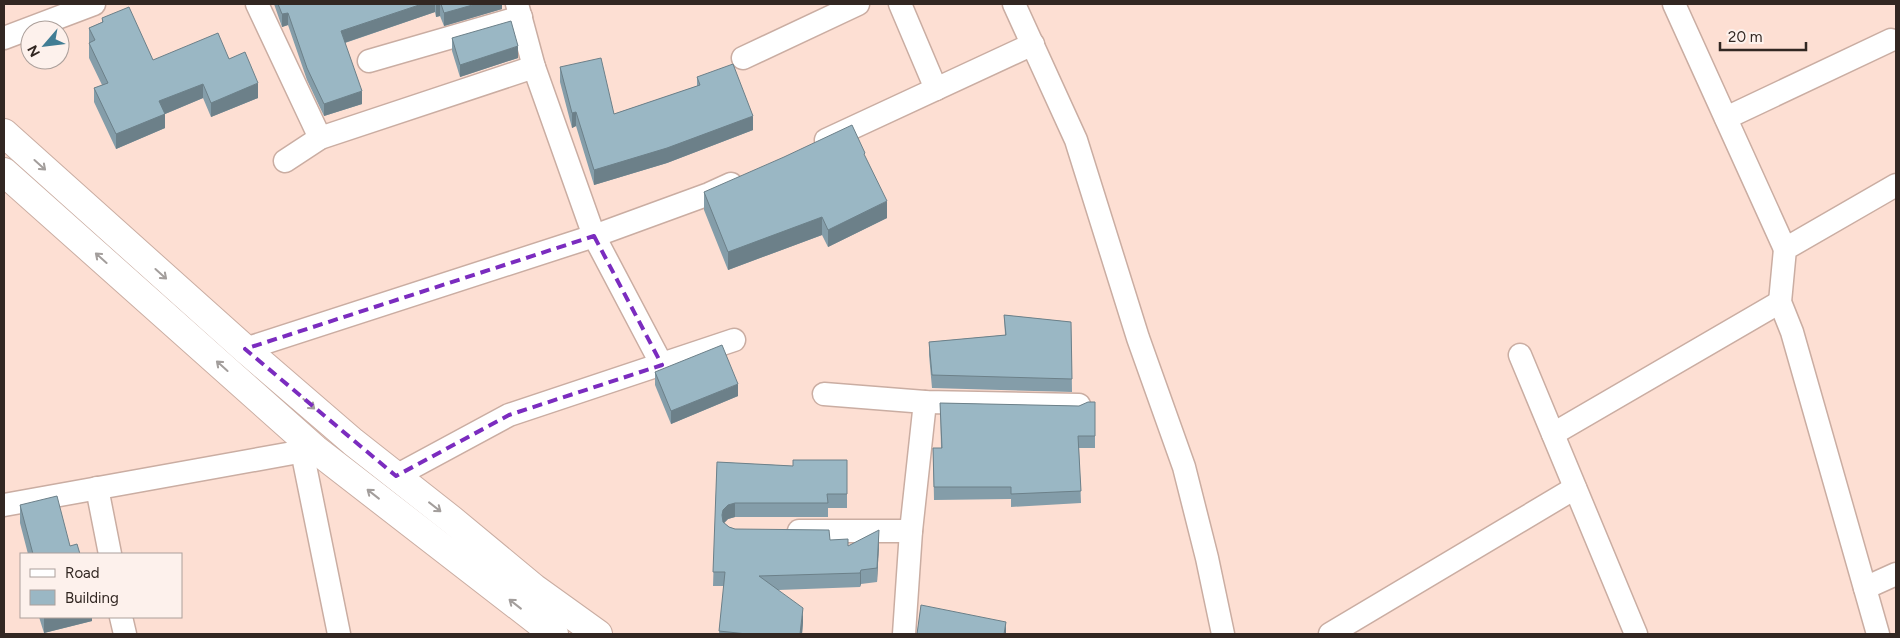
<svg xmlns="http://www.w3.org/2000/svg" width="1900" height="638" viewBox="0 0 1900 638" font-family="Figtree,sans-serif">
<rect width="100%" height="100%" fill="#fddfd3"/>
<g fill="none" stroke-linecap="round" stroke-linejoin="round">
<g stroke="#caada2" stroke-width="25">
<g id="minor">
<polyline points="257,4 320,138"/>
<polyline points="517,4 534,67"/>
<polyline points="900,4 936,89"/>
<polyline points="1014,4 1076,140 1138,338 1184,467 1207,558 1223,634"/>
<polyline points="1674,4 1785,249"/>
<polyline points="4,38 94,4"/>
<polyline points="743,58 858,4"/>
<polyline points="369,61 521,17"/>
<polyline points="1726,118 1891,40"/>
<polyline points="826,140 1033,44"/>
<polyline points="285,161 320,138 534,67 594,236 662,365"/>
<polyline points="245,349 594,236 709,194 731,184"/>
<polyline points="1520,355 1636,634"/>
<polyline points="824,394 925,402 1079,405"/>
<polyline points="1553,434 1780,302"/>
<polyline points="302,451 339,634"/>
<polyline points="396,476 509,415 734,340"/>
<polyline points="97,488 110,554"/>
<polyline points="4,505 315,449"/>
<polyline points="799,531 911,531"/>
<polyline points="1865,588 1896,574"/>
<polyline points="121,617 125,634"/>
<polyline points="904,634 911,531 925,402"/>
<polyline points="1330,634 1575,488"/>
<polyline points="1878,634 1792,332 1780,302 1785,249 1896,185"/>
</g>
</g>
<g stroke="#caada2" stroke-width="30">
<g id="tertiary">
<polyline points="4,133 245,349 353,442 452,520 534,588 598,634"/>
<polyline points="4,172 315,449 554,634"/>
</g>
</g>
<use href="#minor" stroke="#fff" stroke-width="22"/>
<use href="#tertiary" stroke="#fff" stroke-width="28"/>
</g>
<g fill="#849da9">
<polygon points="274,4 502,4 502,9 444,26 440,16 436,17 435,12 345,43 362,104 324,116 307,80 288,25 282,27"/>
<polygon points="102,18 153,60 229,59 258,98 211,117 203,98 165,114 165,128 116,149 94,102 94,88 102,85 89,58 89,28 102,22"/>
<polygon points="452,38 518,58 460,77 452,51"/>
<polygon points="560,67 614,114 697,86 697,77 753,130 667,163 594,185 576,126 572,128 560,82"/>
<polygon points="865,157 887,218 828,247 822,235 728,270 704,210 704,192"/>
<polygon points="1004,315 1071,322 1072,392 932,388 929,355 929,342 1005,335"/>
<polygon points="655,372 738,396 671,424 655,385"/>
<polygon points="1095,402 1095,448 1079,448 1081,503 1011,507 1011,499 934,500 933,448 941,448 940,403 1079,406"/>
<polygon points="847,460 847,508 828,508 828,517 735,517 728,519 724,523 729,527 735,529 830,540 848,546 879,544 877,582 861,584 860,587 778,590 803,622 802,634 719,634 724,586 713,586 717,462 793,466"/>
<polygon points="20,505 70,546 80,554 28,554 20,523"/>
<polygon points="39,617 92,617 92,621 44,633"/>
</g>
<g fill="#6c8089">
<polygon points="422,4 435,4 435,12 341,44 341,31"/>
<polygon points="438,4 440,4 440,16 436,17 436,5"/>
<polygon points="476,4 502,4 502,9 444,26 444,13"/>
<polygon points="288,13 288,25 282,27 282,14"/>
<polygon points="518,46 518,58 460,77 460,65"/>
<polygon points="258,83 258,98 211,117 211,103"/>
<polygon points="203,84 203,98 165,114 165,128 116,149 116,134 159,101"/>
<polygon points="362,91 362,104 324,116 324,104"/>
<polygon points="576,112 576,126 572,128 572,113"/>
<polygon points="753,116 753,130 667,163 594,185 594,170"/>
<polygon points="887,201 887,218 828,247 828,230"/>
<polygon points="822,217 822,235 728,270 728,252"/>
<polygon points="738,384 738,396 671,424 671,411"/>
<polygon points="735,503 735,517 728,519 723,524 722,515 723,510 728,505"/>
<polygon points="879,530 879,544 877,582 877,568"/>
<polygon points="861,570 861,584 860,587 860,573"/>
<polygon points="803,608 803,622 802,634 800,634"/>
<polygon points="44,617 92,617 92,621 44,633"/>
<polygon points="1006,622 1006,634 1004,634"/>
</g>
<g fill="#9ab7c4" stroke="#6c8089">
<polygon points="278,4 422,4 341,31 362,91 324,104 307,68 288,13 282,14"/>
<polygon points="441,4 476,4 444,13"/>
<polygon points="129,7 153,60 218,33 229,59 245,52 258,83 211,103 203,84 159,101 165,114 116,134 94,88 108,83 89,43 95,40 89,28 103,22 102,18"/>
<polygon points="511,21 518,46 460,65 452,38"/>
<polygon points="601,58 614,114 700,85 697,77 733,64 753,116 667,148 594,170 576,112 572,113 560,67"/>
<polygon points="852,125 865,153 864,154 887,201 828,230 822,217 728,252 704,192 784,157"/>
<polygon points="1004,315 1071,322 1072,379 932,375 929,342 1006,335"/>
<polygon points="722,345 738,384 671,411 655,372"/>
<polygon points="1088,402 1095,402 1095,436 1078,436 1081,491 1011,494 1011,487 934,487 933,448 942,448 940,403 1079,406"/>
<polygon points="793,460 847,460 847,494 827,494 828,503 735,503 728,505 723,510 722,515 723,522 729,527 735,529 829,530 830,540 848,539 848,546 879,530 877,568 861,570 860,573 759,576 803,608 800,634 747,634 719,631 725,572 713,572 717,462 793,466"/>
<polygon points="57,496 70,546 77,544 80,554 33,554 20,505"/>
<polygon points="921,605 1006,622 1004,634 917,634"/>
</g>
<defs><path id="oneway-shaft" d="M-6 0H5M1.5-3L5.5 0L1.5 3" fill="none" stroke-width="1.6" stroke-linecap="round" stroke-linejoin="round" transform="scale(1.25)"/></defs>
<g stroke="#a39e9c">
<use href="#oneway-shaft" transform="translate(40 165) rotate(42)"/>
<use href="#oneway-shaft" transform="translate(101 258) rotate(-138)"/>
<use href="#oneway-shaft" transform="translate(161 274) rotate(42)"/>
<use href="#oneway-shaft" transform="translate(222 366) rotate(-138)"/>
<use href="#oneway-shaft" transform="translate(309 404) rotate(41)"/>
<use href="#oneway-shaft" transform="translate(373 494) rotate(-142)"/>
<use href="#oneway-shaft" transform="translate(435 507) rotate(38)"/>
<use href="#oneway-shaft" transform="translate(515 604) rotate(-142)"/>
</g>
<path fill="none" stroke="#7b2cbf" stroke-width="4" stroke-dasharray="10 6" stroke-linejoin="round" d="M594,236L662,365L509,415L396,476L245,349Z"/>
<rect width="1900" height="638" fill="none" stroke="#322722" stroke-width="10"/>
<rect x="20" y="553" width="162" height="65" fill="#fdf1ec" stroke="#aca09b"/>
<rect x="30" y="569" width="25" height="8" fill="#ffffff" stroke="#aca09b"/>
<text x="65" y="578" font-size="15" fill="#322722">Road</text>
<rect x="30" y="590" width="25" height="15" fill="#9ab7c4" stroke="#aca09b"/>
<text x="65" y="603" font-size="15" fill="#322722">Building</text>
<g transform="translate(45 45) rotate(242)"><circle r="24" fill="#fdf1ec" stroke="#aca09b"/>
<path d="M0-4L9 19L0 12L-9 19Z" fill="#417d94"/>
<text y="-8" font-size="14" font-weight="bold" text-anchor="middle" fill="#322722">N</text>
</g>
<path d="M1720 42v8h86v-8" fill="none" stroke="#322722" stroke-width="2.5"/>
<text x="1728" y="42" font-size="15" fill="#322722" stroke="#fdf1ec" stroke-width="4" paint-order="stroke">20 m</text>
</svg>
